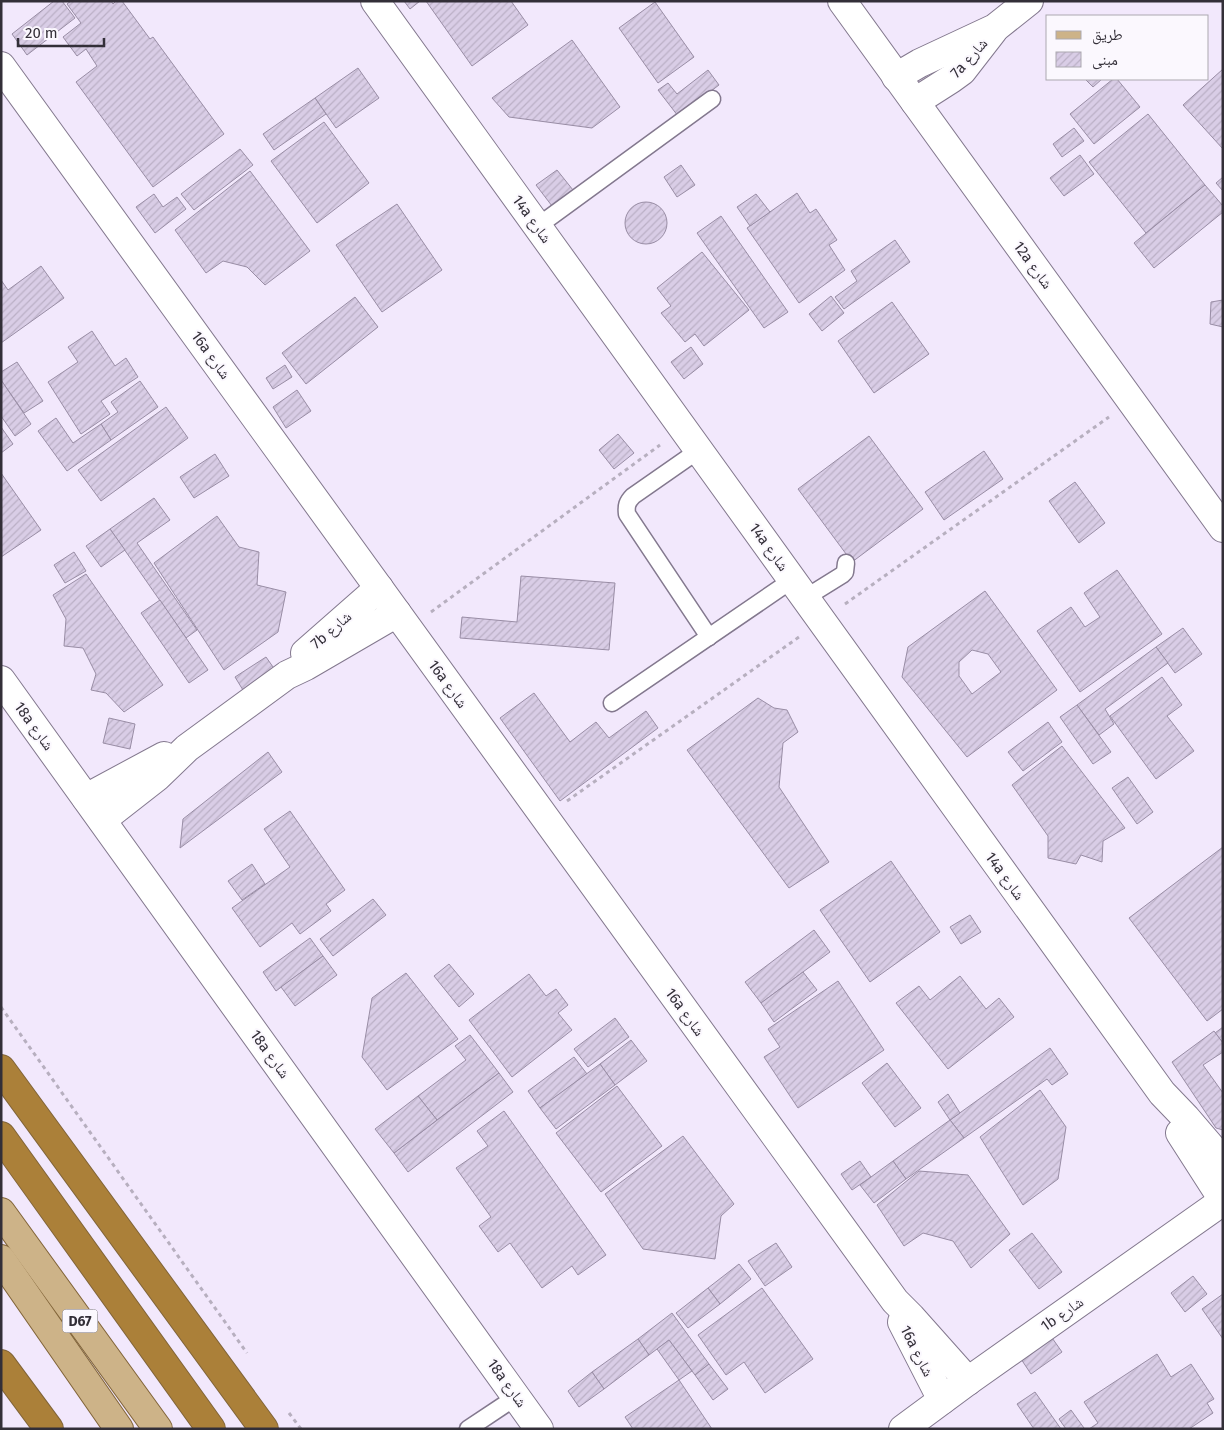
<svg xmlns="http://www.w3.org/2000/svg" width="1224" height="1430" viewBox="0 0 1224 1430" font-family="'Fira Sans','Noto Naskh Arabic',sans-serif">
<defs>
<pattern id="building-hatch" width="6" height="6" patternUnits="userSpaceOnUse" patternTransform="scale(1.25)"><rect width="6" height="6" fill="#d9cde6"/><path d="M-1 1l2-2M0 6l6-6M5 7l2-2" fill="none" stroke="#bbb0c6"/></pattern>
</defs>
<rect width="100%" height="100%" fill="#f2e8fc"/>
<g fill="url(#building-hatch)" stroke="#998da5" fill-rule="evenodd">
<polygon points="54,1 62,1 75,18 27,55 12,34"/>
<polygon points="71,1 111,1 113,4 116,1 122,1 150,39 153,37 224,134 153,187 76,82 97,66 86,49 77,56 63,37 81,23 67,4"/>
<polygon points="404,1 420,1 410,9"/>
<polygon points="426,1 511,1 528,25 472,66"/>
<polygon points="655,2 694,57 658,83 619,28"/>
<polygon points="572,40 620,107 592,128 509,117 492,98"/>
<polygon points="358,68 379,98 336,128 315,98"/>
<polygon points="1223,69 1223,149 1183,105"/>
<polygon points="708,70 719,85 678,116 658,90 668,83 677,94"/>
<polygon points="1085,79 1102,79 1093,87"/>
<polygon points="1113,79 1117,79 1140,107 1094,144 1070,114"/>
<polygon points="315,98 326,114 274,150 263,134"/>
<polygon points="1148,114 1205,185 1146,233 1089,162"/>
<polygon points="324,122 369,183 317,223 271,161"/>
<polygon points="1074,128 1084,141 1062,157 1053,144"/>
<polygon points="240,149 253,165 194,210 181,194"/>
<polygon points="1080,155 1094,174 1064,196 1050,178"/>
<polygon points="681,165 695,185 677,197 664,177"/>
<polygon points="557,170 573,190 552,206 536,185"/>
<polygon points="250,171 310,251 265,285 247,267 223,261 206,273 175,230"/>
<polygon points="1223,177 1223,191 1216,183"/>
<polygon points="1205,185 1223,206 1223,212 1154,268 1134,243"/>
<polygon points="797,193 810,213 816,209 837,240 829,245 845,270 799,303 747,228"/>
<polygon points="154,194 163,207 177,197 186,209 155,233 136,207"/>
<polygon points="756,194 770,212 750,226 737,207"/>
<circle cx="646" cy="223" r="21"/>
<polygon points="397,204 442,270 382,312 336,245"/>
<polygon points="721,216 788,312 764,328 697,233"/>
<polygon points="895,240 910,262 844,309 835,297 857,281 851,271"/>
<polygon points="702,252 749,310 704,346 695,334 685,342 661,313 671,306 657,288"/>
<polygon points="41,266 64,298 1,343 1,280 8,290"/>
<polygon points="831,296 844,313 822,331 809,314"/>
<polygon points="355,297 378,327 306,384 282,353"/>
<polygon points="1223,300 1223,327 1210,324 1211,302"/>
<polygon points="892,302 929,354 874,393 838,341"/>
<polygon points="92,331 115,366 126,358 138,377 101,401 110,414 81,434 48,382 78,362 68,347"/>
<polygon points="691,347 703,364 684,379 671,362"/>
<polygon points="17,362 43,401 24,413 1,380 1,372"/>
<polygon points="285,365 292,377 273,389 266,378"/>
<polygon points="1,380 31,424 15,436 1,416"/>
<polygon points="140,381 158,407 111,440 101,424 118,412 111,402"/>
<polygon points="297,390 311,411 286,428 273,407"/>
<polygon points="166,407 188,438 101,501 78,470"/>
<polygon points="56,418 73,443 101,424 111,440 67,471 38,431"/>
<polygon points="1,427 13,444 1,453"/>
<polygon points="618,434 634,453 614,469 599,450"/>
<polygon points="869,436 923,509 852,562 798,489"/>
<polygon points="984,451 1003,479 944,520 925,492"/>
<polygon points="215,454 229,476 194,498 180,477"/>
<polygon points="1,473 41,530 1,557"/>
<polygon points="1075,482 1105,523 1079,543 1049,501"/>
<polygon points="154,498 170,520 137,543 197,630 186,638 110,529"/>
<polygon points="217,516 239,547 259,552 257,585 286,592 278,632 224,670 154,563"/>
<polygon points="110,529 125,550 101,567 86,546"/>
<polygon points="74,552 86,571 65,583 54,565"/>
<polygon points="1117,570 1162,634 1080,692 1037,631 1071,607 1085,627 1100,617 1084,593"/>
<polygon points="86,574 163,685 124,712 106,693 91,690 96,674 83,648 64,646 66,619 53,595"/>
<polygon points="521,576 615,583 609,650 460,638 462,617 517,622"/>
<path d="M985,591L1057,690L967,757L902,677L908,647ZM972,650L988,654L1001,672L972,694L959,676V662Z"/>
<polygon points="160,600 208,670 189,683 141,613"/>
<polygon points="1183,628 1202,654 1175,673 1156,647"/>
<polygon points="1156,647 1168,663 1105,709 1114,724 1099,735 1077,705"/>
<polygon points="266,657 278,674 246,695 235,677"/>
<polygon points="1162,677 1182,705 1167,716 1194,751 1156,779 1110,716"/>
<polygon points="534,693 570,742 596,722 609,738 646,711 658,728 560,801 500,718"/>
<polygon points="758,698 774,708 787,710 798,732 783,743 779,787 829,862 789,888 687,750"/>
<polygon points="1077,705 1111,752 1093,764 1060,717"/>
<polygon points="109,718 135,724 130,749 103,743"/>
<polygon points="1048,722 1062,742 1023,771 1008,752"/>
<polygon points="1062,746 1125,828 1103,841 1102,862 1081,855 1076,864 1048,858 1048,836 1012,785"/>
<polygon points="268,752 282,772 180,848 183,819"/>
<polygon points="1128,777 1153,812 1137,824 1112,788"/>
<polygon points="290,811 345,890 326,904 331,911 300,934 292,923 260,947 232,908 290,867 264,829"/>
<polygon points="1223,847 1223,1009 1207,1021 1129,918"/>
<polygon points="891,861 940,932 870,982 820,910"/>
<polygon points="252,864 265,884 242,900 228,881"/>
<polygon points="373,899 386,915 333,956 320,939"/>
<polygon points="970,915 981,932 961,944 950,927"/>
<polygon points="814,930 830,952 761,1003 745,982"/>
<polygon points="310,938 323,956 276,991 263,972"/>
<polygon points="323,956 337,975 295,1006 281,987"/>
<polygon points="449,964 474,994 459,1007 434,976"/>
<polygon points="803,972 817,990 774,1022 761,1003"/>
<polygon points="406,973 458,1039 387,1090 362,1057 372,998"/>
<polygon points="529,974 546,996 556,989 568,1005 558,1013 572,1030 512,1077 469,1020"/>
<polygon points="960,976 986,1009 999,998 1014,1017 948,1069 896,1003 919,986 930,1000"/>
<polygon points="838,981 884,1050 798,1108 764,1057 780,1047 768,1029"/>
<polygon points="615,1018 629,1037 588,1067 574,1049"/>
<polygon points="1223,1027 1223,1043 1215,1033"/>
<polygon points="1214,1031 1223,1043 1223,1052 1203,1065 1223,1093 1223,1130 1216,1128 1172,1062"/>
<polygon points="470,1035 499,1073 437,1120 418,1096 466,1060 455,1046"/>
<polygon points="631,1040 647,1061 615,1085 600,1064"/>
<polygon points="1050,1048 1068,1074 1052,1085 1047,1079 964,1138 950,1120"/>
<polygon points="574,1057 587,1074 540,1108 528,1091"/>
<polygon points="887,1063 921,1108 895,1127 862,1083"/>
<polygon points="600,1064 615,1085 556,1129 540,1108"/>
<polygon points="499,1073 513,1092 408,1172 394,1153"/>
<polygon points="617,1086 662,1146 601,1192 556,1133"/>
<polygon points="1040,1090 1066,1127 1058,1179 1023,1205 980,1137"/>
<polygon points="948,1094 960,1113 950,1120 938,1102"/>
<polygon points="418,1096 437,1120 394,1153 375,1129"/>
<polygon points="504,1111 606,1255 578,1275 572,1266 542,1288 510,1243 498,1252 479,1226 491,1217 456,1168 488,1146 477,1131"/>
<polygon points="950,1120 964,1138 906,1179 893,1161"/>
<polygon points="683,1136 734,1204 721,1216 715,1259 643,1249 605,1194"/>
<polygon points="860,1161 871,1177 852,1190 841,1174"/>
<polygon points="893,1161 906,1179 874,1203 860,1185"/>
<polygon points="919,1171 968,1175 1010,1234 971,1268 953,1241 923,1233 904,1246 877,1205"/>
<polygon points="1032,1233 1062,1272 1039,1289 1009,1250"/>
<polygon points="776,1243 792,1267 765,1286 748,1261"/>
<polygon points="739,1264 751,1279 720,1304 708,1288"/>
<polygon points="1193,1276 1207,1294 1185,1312 1171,1293"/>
<polygon points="708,1288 720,1304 688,1328 676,1313"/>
<polygon points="762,1288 813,1359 765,1393 744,1362 726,1375 698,1335"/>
<polygon points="1223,1294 1223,1339 1202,1309"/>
<polygon points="672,1313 709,1364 695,1375 669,1340 649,1355 638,1339"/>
<polygon points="1050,1335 1062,1352 1031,1374 1019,1356"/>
<polygon points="638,1339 649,1355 604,1389 592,1372"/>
<polygon points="669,1340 692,1371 679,1380 657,1349"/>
<polygon points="1157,1354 1171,1377 1191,1364 1214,1399 1207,1403 1213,1413 1189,1429 1089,1429 1098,1423 1084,1402"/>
<polygon points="709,1364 728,1389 713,1400 695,1375"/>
<polygon points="592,1372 604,1389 579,1407 568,1391"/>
<polygon points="679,1380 712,1429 633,1429 625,1417"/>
<polygon points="1035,1392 1061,1429 1034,1429 1017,1404"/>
<polygon points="1071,1410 1084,1428 1083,1429 1066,1429 1059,1419"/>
</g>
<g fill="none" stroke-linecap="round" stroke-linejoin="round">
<g stroke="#83788e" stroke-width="19">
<g id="lane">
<polyline points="538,226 712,99"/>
<path d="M699,450L633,496C627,502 626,506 627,514L709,637"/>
<polyline points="805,598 842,575 845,572 846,563"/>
<polyline points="612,703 792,580"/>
<polyline points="468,1429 516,1397"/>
</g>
</g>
<g stroke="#83788e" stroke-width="30">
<g id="street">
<polyline points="375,1 1162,1093 1186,1118 1223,1161"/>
<polyline points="842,1 1223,528"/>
<polyline points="1,66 895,1301 911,1317 968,1381"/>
<polyline points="896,77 920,63 995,28 1029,1"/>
<polyline points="915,102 951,79 962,71 993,31"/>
<polyline points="305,653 379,588"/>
<polyline points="1,680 539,1429"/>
<polyline points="86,798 164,756"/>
<polyline points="102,820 157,777 187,748 287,675 306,666 397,613"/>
<polyline points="1180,1133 1223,1200"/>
<polyline points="902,1322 942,1400"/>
<polyline points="903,1429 968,1381 1223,1201"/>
</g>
</g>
<g stroke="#816439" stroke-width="30">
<g id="primary">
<polyline points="1,1212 158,1429"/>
<polyline points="1,1259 119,1429"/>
</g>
</g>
<g stroke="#816439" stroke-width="30">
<g id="highway">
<polyline points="1,1069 264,1429"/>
<polyline points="1,1136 211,1429"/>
<polyline points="1,1364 49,1429"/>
</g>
</g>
<g stroke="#b7afbf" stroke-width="3" stroke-dasharray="4 4" stroke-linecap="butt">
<polyline points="845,604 1109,417"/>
<polyline points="431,612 660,445"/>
<polyline points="567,801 799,637"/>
<polyline points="1,1007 247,1353"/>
<polyline points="289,1413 301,1429"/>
</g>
<use href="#lane" stroke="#fff" stroke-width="16"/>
<use href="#street" stroke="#fff" stroke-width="28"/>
<use href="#primary" stroke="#cdb388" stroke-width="28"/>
<use href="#highway" stroke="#ab8039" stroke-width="28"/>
</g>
<g text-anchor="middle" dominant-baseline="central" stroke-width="4" stroke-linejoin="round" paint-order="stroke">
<rect fill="#fbf8fe" stroke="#6f6b73" stroke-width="1" x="62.5" y="1309.5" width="35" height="23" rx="4"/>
<g font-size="14" font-weight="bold" fill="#332f38">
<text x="80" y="1321">D67</text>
</g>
<g font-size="15" fill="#332f38" stroke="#fbf8fe">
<text transform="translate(969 58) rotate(-48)">7a شارع</text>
<text transform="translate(532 219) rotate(54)">14a شارع</text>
<text transform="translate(1033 265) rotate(54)">12a شارع</text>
<text transform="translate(211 355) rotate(54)">16a شارع</text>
<text transform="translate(769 547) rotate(54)">14a شارع</text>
<text transform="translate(331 630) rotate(-41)">7b شارع</text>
<text transform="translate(448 684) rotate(54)">16a شارع</text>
<text transform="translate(34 726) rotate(54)">18a شارع</text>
<text transform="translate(1005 876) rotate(54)">14a شارع</text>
<text transform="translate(685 1012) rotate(54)">16a شارع</text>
<text transform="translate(270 1054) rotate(54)">18a شارع</text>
<text transform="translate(1062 1314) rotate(-35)">1b شارع</text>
<text transform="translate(917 1351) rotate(63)">16a شارع</text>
<text transform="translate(507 1383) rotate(54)">18a شارع</text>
</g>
</g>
<rect width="1224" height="1430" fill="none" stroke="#332f38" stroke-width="5"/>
<rect x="1046" y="15" width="162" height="65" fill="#fbf8fe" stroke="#aba8af"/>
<rect x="1056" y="31" width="25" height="8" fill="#cdb388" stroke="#aba8af"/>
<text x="1092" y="40" font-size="15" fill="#332f38">طريق</text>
<rect x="1056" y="52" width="25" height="15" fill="url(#building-hatch)" stroke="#aba8af"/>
<text x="1092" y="65" font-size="15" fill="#332f38">مبنى</text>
<path d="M18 38v8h86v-8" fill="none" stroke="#332f38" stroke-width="2.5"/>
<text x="25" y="38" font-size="15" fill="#332f38" stroke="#fbf8fe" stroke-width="4" paint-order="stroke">20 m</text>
</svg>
